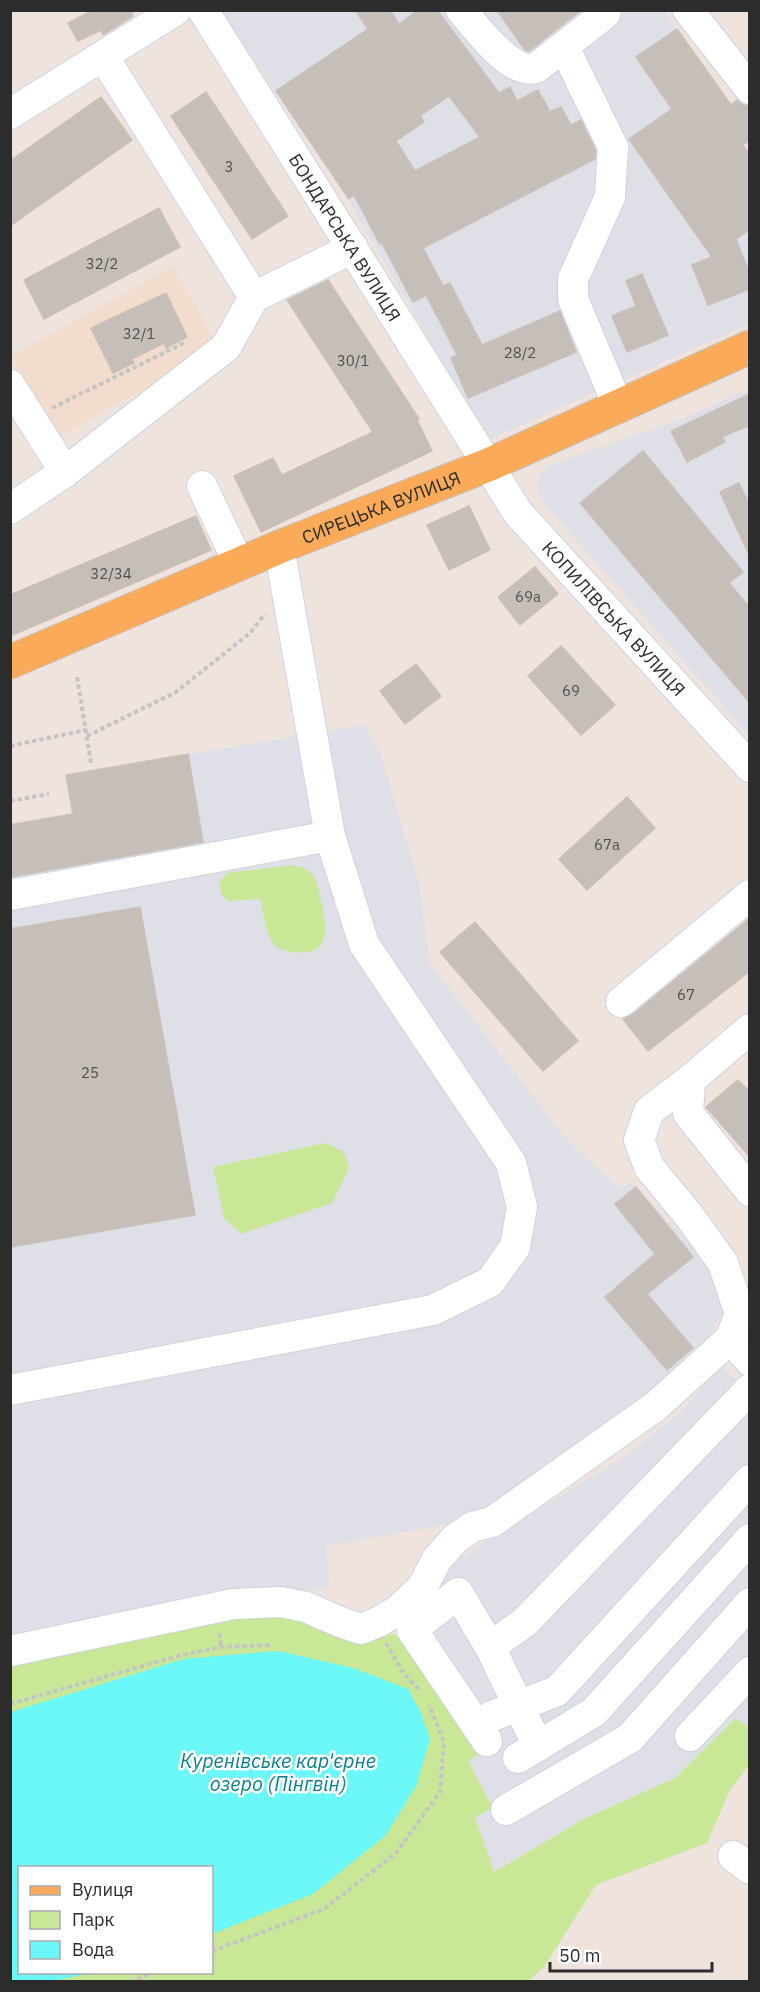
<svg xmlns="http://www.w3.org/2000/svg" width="760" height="1992" viewBox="0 0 760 1992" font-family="'IBM Plex Sans',sans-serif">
<rect width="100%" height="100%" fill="#efe3de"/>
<g fill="#dfdfe7">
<polygon points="221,11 664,11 731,104 748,93 749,96 749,140 743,145 750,152 749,324 487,440 354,209"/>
<polygon points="749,389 749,735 540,499 537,487 541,472 550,465 679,420"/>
<polygon points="364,725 380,752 420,886 429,963 569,1142 621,1189 631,1182 697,1251 728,1304 697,1357 488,1517 326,1546 329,1588 235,1598 11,1647 11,825 73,814 66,775"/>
<polygon points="719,1366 738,1382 750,1406 749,1728 736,1718 675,1778 584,1819 493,1872 475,1816 493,1808 468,1760 481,1753 395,1634 432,1601 447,1569 498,1533 625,1457 685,1408"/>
</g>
<polygon fill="#f1dccd" points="173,266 219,348 57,438 11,356"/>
<g fill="#c8e897" fill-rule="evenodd">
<path d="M293,865C299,867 306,868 310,872C318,880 319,891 321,902C327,927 332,957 293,952C286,951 277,949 273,943C266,935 263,909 260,899L228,901L221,894L219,882L227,873Z"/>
<polygon points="325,1143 344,1152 349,1168 332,1203 241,1234 224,1218 213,1167"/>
<path d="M287,1606L363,1635L395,1634L433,1678L482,1752L468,1761L493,1808L475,1817L494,1872L584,1819L675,1778L736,1718L749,1728V1765L730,1790L707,1843L596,1885L544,1967L528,1981L11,1982V1654ZM20,1868H212V1972H20Z"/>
</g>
<polygon fill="#6bf6f7" points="278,1651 353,1668 408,1689 421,1713 430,1739 416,1786 386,1835 313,1894 212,1934 212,1868 20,1868 20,1972 92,1973 53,1981 11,1981 11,1712 184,1659"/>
<g fill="#c6bfb9" stroke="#cbbfb7" stroke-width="1.5" fill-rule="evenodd">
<polygon points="93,10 131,10 133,16 103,35 101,30 78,41 68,23"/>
<path d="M355,10H390L399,24L418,10H437L499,93L510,87L517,101L538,90L550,112L561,107L571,125L581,120L596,151L595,159L423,248L443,286L450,283L482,345L560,311L576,352L468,398L451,358L457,355L426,295L413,302L382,243L380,244L354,195L349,199L276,91L368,29ZM449,96L480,137L415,171L396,141L424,122L420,116Z"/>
<polygon points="497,10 581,10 529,51 525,50"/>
<polygon points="677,29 731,105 737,100 743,105 750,106 750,140 742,145 750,155 750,229 736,239 750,275 750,289 708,305 692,265 712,257 629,139 672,109 636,57"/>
<polygon points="206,92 288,216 252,239 171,116"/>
<polygon points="101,97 132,140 10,226 10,161"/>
<polygon points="159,208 180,247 44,319 24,280"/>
<polygon points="642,274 668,335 627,352 612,316 636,306 626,281"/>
<polygon points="328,280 419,419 417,420 432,451 261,532 234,476 273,458 282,475 373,432 287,300"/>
<polygon points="166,293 187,337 166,348 164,343 132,359 134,363 113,373 91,328"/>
<polygon points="750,394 750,425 722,437 725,442 687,462 671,431"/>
<polygon points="643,451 743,572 729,583 750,608 750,703 580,503"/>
<polygon points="739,483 750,506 750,557 720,492"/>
<polygon points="469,506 490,550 449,570 427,525"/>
<polygon points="196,516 211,550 10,636 10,595"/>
<polygon points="535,567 558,594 520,625 498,597"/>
<polygon points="561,646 615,705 581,735 528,676"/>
<polygon points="416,664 441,696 405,724 380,691"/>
<polygon points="188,754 203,842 10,877 10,825 73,814 66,775"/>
<polygon points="627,797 655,828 587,890 559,859"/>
<polygon points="140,907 195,1215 10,1247 10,929"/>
<polygon points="750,918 750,971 648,1051 623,1019 632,1015"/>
<polygon points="475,922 578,1041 543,1071 440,952"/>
<polygon points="738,1080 750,1092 750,1157 706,1107"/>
<polygon points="636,1187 693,1257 647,1294 693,1348 667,1370 605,1297 655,1254 615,1204"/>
</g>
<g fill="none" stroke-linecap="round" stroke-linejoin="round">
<g stroke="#ccd4df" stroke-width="32">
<g id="minor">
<path id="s1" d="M203,10L518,513L750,767"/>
<path d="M461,10C477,28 510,75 536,68L605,14L606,10"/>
<polyline points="688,10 750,89"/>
<polyline points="564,47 613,147 610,197 573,279 573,299 618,406"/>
<polyline points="103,56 254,297"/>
<polyline points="10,114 176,10"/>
<polyline points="10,385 65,472"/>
<polyline points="202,486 239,564"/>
<polyline points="10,509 65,472 226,347 254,297 353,248"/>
<polyline points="10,895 330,836"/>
<polyline points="621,1002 750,895"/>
<polyline points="690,1080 688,1113 750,1191"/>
<polyline points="730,1339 750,1361"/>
<polyline points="10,1390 433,1310 490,1282 515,1247 522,1207 511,1163 364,944 330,836 279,547"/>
<polyline points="490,1647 525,1622 750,1389"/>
<polyline points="10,1651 233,1604 281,1602 306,1607 340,1622 361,1629 378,1622 397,1611 422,1588 437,1559 455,1539 472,1527 492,1522 656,1406 730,1339 740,1314 723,1263 690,1217 649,1167 639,1140 649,1111 690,1080 750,1029"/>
<polyline points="492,1716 557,1691 750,1480"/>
<polyline points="690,1736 750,1672"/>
<polyline points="487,1741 412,1630 458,1593 490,1647 538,1746"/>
<polyline points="518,1758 594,1712 750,1539"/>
<polyline points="506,1810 630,1738 750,1603"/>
<polyline points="733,1856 750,1869"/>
</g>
</g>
<g stroke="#c4c4c4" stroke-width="35">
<g id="major">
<path id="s2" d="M10,662L279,547L488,465L750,347"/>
</g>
</g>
<g stroke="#c4c4c4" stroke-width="4" stroke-dasharray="4.5 3" stroke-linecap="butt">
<polyline points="52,408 186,342"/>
<polyline points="77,677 91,763"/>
<polyline points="87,736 176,692 250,633 265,614"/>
<polyline points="10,746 86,730"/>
<polyline points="10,801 49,794"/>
<polyline points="219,1633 221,1647"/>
<polyline points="386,1643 404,1674 420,1691"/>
<polyline points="10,1704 178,1656 221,1647 270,1645"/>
<polyline points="212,1951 324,1909 396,1853 440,1792 444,1742 429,1705"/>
<polyline points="130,1982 154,1972"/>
</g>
<use href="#minor" stroke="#fff" stroke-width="30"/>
<use href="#major" stroke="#faaa58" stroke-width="33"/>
</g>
<g text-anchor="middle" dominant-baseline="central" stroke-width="5" stroke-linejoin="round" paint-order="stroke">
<g font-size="15" fill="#52514f">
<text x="229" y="166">3</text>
<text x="102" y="263">32/2</text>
<text x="139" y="333">32/1</text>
<text x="520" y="352">28/2</text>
<text x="353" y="360">30/1</text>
<text x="111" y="573">32/34</text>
<text x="528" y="596">69а</text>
<text x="571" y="690">69</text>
<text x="607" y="844">67а</text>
<text x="686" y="994">67</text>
<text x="90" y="1072">25</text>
</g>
<g font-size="18" fill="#2c2c2c" stroke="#fff">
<text stroke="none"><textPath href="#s1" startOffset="268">БОНДАРСЬКА ВУЛИЦЯ</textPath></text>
<text stroke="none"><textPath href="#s2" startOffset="402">СИРЕЦЬКА ВУЛИЦЯ</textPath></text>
<text stroke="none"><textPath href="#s1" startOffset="736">КОПИЛІВСЬКА ВУЛИЦЯ</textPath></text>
</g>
<g font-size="20" font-style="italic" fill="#077f8a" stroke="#fff">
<text x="278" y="1760">Куренівське кар'єрне<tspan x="278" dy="23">озеро (Пінгвін)</tspan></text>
</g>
</g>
<rect width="760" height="1992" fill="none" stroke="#2c2c2c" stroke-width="24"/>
<rect x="18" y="1866" width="195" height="108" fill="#ffffff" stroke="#ababab" stroke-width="1.5"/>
<rect x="30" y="1886" width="30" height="9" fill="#faaa58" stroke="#ababab" stroke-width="1.5"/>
<text x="72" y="1896" font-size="18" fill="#2c2c2c">Вулиця</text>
<rect x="30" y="1911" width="30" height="18" fill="#c8e897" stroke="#ababab" stroke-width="1.5"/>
<text x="72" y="1926" font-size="18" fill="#2c2c2c">Парк</text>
<rect x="30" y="1941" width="30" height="18" fill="#6bf6f7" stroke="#ababab" stroke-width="1.5"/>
<text x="72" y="1956" font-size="18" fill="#2c2c2c">Вода</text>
<path d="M550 1962v9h162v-9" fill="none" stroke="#2c2c2c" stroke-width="3"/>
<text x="559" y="1962" font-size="18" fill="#2c2c2c" stroke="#ffffff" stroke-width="4.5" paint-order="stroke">50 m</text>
</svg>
